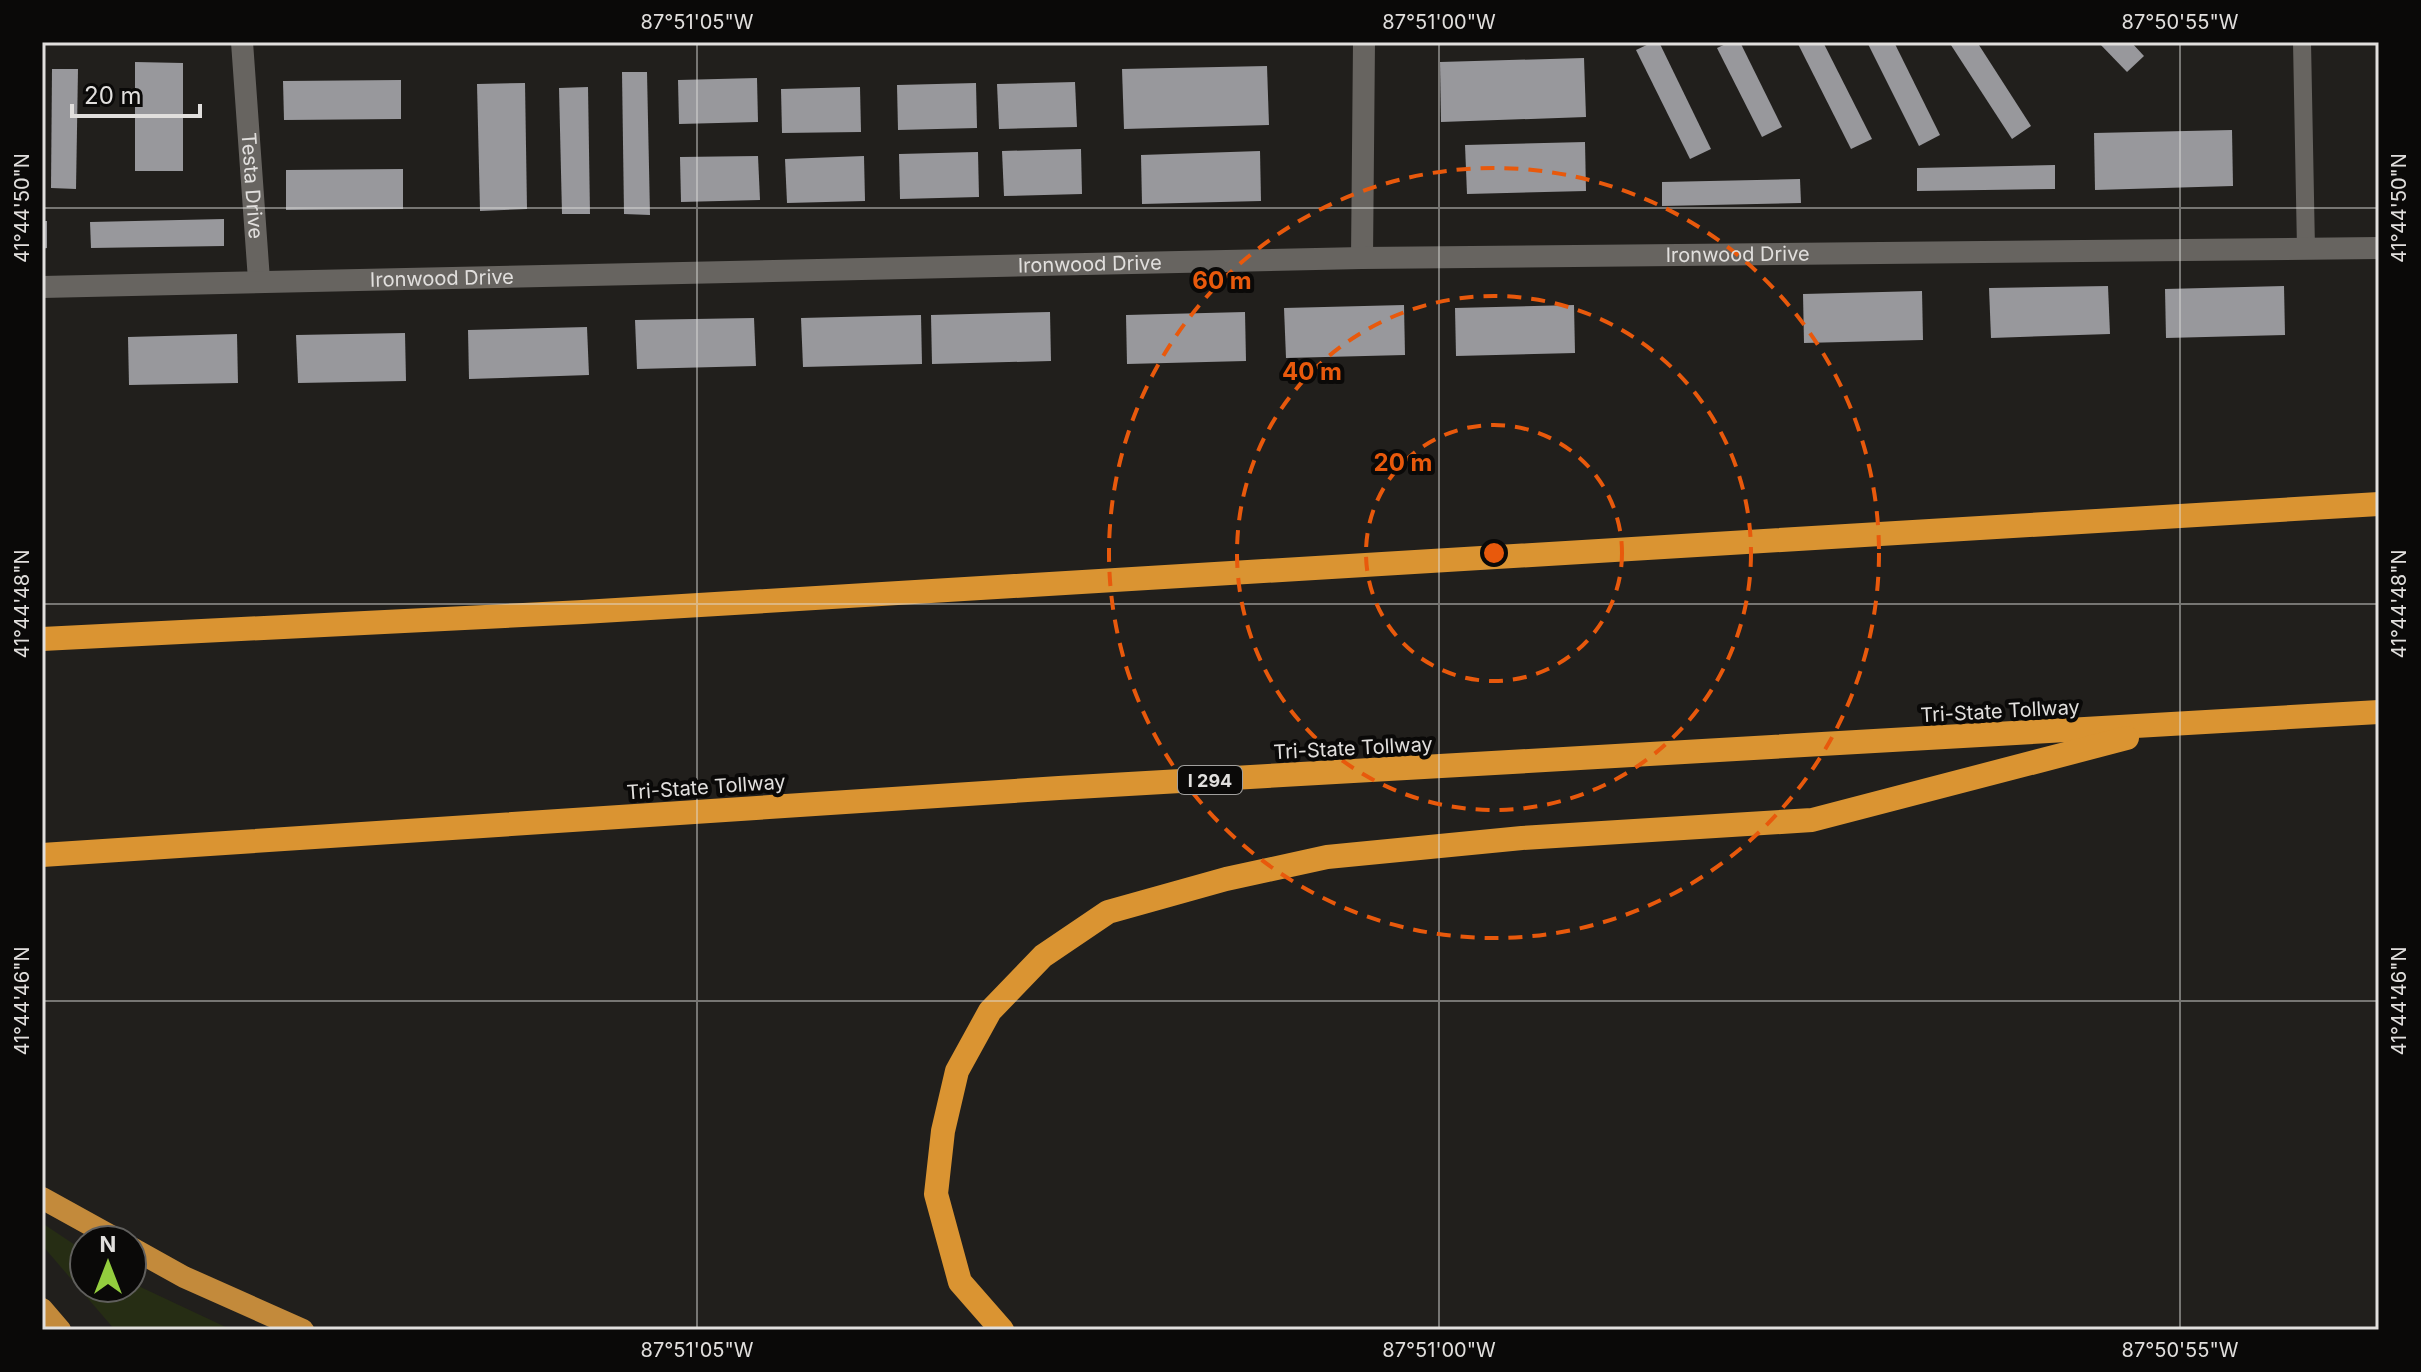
<svg xmlns="http://www.w3.org/2000/svg" width="2421" height="1372" viewBox="0 0 2421 1372" font-family="Inter,sans-serif">
<rect width="100%" height="100%" fill="#211f1c"/>
<polygon fill="#262d14" points="42,1223 84,1251 84,1288 132,1288 132,1283 232,1330 115,1330 42,1245"/>
<g fill="#98989c">
<polygon points="1653,42 1659,42 1711,149 1690,159 1636,50"/>
<polygon points="1730,42 1740,42 1782,127 1762,137 1717,48"/>
<polygon points="1797,42 1823,42 1872,139 1851,149"/>
<polygon points="1867,42 1894,42 1940,135 1919,146"/>
<polygon points="1949,42 1977,42 2031,126 2012,139"/>
<polygon points="2098,42 2131,42 2144,56 2127,72"/>
<polygon points="1584,58 1586,117 1441,122 1440,62"/>
<polygon points="135,62 183,63 183,171 135,171"/>
<polygon points="1267,66 1269,125 1124,129 1122,69"/>
<polygon points="52,69 78,69 76,189 51,188"/>
<polygon points="622,72 647,72 650,215 624,214"/>
<polygon points="757,78 758,122 679,124 678,80"/>
<polygon points="401,80 401,119 284,120 283,81"/>
<polygon points="1075,82 1077,127 999,129 997,84"/>
<polygon points="525,83 527,209 480,211 477,84"/>
<polygon points="976,83 977,128 898,130 897,85"/>
<polygon points="588,87 590,214 562,214 559,88"/>
<polygon points="860,87 861,132 782,133 781,89"/>
<polygon points="2232,130 2233,186 2095,190 2094,133"/>
<polygon points="1585,142 1586,191 1467,194 1465,145"/>
<polygon points="1081,149 1082,194 1004,196 1002,151"/>
<polygon points="1260,151 1261,201 1142,204 1141,155"/>
<polygon points="978,152 979,197 900,199 899,154"/>
<polygon points="758,156 760,200 681,202 680,157"/>
<polygon points="864,156 865,201 787,203 785,159"/>
<polygon points="2055,165 2055,189 1917,191 1917,168"/>
<polygon points="403,169 403,209 286,210 286,170"/>
<polygon points="1800,179 1801,203 1662,206 1662,182"/>
<polygon points="224,219 224,246 91,248 90,222"/>
<polygon points="42,221 47,221 47,248 42,249"/>
<polygon points="2108,286 2110,334 1991,338 1989,288"/>
<polygon points="2284,286 2285,335 2166,338 2165,289"/>
<polygon points="1922,291 1923,340 1804,343 1803,294"/>
<polygon points="1404,305 1405,355 1286,358 1284,308"/>
<polygon points="1574,305 1575,353 1456,356 1455,308"/>
<polygon points="1050,312 1051,361 932,364 931,315"/>
<polygon points="1245,312 1246,361 1127,364 1126,315"/>
<polygon points="921,315 922,364 803,367 801,318"/>
<polygon points="754,318 756,366 637,369 635,320"/>
<polygon points="587,327 589,375 469,379 468,330"/>
<polygon points="405,333 406,381 298,383 296,335"/>
<polygon points="237,334 238,383 129,385 128,337"/>
</g>
<g fill="none" stroke-linecap="round" stroke-linejoin="round">
<polyline stroke="#676460" stroke-width="18" points="2302,42 2306,249"/>
<g stroke="#676460" stroke-width="22">
<path id="s1" d="M242,42L259,280"/>
<polyline points="1362,258 1364,42"/>
<path id="s2" d="M42,287L1362,258L2379,248"/>
</g>
<g stroke="#c38a3b" stroke-width="22">
<polyline points="42,1198 118,1240"/>
<polyline points="132,1248 184,1277 303,1330"/>
<polyline points="42,1309 60,1330"/>
</g>
<g stroke="#da9432" stroke-width="24">
<polyline points="42,639 583,612 2379,504"/>
<polyline points="42,855 1059,788 2379,712"/>
<polyline points="1002,1330 960,1282 936,1194 943,1131 957,1071 990,1011 1043,956 1108,912 1226,879 1327,857 1522,838 1812,820 2127,738"/>
</g>
</g>
<path fill="none" stroke="#e1dfdd" stroke-width="2" stroke-opacity="0.45" d="M697,42V1330M1439,42V1330M2180,42V1330M42,208H2379M42,604H2379M42,1001H2379"/>
<g fill="none" stroke="#e8590c" stroke-width="4" stroke-dasharray="14 10">
<circle cx="1494" cy="553" r="128"/>
<circle cx="1494" cy="553" r="257"/>
<circle cx="1494" cy="553" r="385"/>
</g>
<g text-anchor="middle" dominant-baseline="central" stroke-width="8" stroke-linejoin="round" paint-order="stroke">
<rect fill="#0a0908" stroke="#a09f9d" stroke-width="2" x="1178" y="766" width="64" height="28" rx="6"/>
<g font-size="18" font-weight="bold" fill="#e1dfdd">
<text x="1210" y="780">I 294</text>
</g>
<g font-size="20" fill="#e1dfdd" stroke="#0a0908">
<text stroke="none"><textPath href="#s1" startOffset="144">Testa Drive</textPath></text>
<text stroke="none"><textPath href="#s2" startOffset="1696">Ironwood Drive</textPath></text>
<text stroke="none"><textPath href="#s2" startOffset="1048">Ironwood Drive</textPath></text>
<text stroke="none"><textPath href="#s2" startOffset="400">Ironwood Drive</textPath></text>
<text transform="translate(2000 711) rotate(-3)">Tri-State Tollway</text>
<text transform="translate(1353 748) rotate(-3)">Tri-State Tollway</text>
<text transform="translate(706 787) rotate(-4)">Tri-State Tollway</text>
</g>
</g>
<circle cx="1494" cy="553" r="12" fill="#e8590c" stroke="#0a0908" stroke-width="4"/>
<g font-size="24" text-anchor="middle" font-weight="bold" fill="#e8590c" stroke="#0a0908" stroke-width="8" stroke-linejoin="round" paint-order="stroke">
<text x="1222" y="289">60 m</text>
<text x="1312" y="380">40 m</text>
<text x="1403" y="471">20 m</text>
</g>
<rect width="2421" height="1372" fill="none" stroke="#0a0908" stroke-width="88"/>
<g transform="translate(108 1264)"><circle r="38" fill="#0a0908" stroke="#605f5d" stroke-width="2"/>
<path d="M0-6L14 30L0 20L-14 30Z" fill="#93cd3e"/>
<text y="-12" font-size="22" font-weight="bold" text-anchor="middle" fill="#e1dfdd">N</text>
</g>
<path d="M72 104v12h128v-12" fill="none" stroke="#e1dfdd" stroke-width="4"/>
<text x="84" y="104" font-size="24" fill="#e1dfdd" stroke="#0a0908" stroke-width="6" paint-order="stroke">20 m</text>
<rect x="44" y="44" width="2333" height="1284" fill="none" stroke="#e1dfdd" stroke-width="3"/>
<g font-size="20" text-anchor="middle" fill="#e1dfdd">
<text x="697" y="29">87°51'05"W</text>
<text x="1439" y="29">87°51'00"W</text>
<text x="2180" y="29">87°50'55"W</text>
<text transform="translate(22 208) rotate(-90)" y="7">41°44'50"N</text>
<text transform="translate(2399 208) rotate(-90)" y="7">41°44'50"N</text>
<text transform="translate(22 604) rotate(-90)" y="7">41°44'48"N</text>
<text transform="translate(2399 604) rotate(-90)" y="7">41°44'48"N</text>
<text transform="translate(22 1001) rotate(-90)" y="7">41°44'46"N</text>
<text transform="translate(2399 1001) rotate(-90)" y="7">41°44'46"N</text>
<text x="697" y="1357">87°51'05"W</text>
<text x="1439" y="1357">87°51'00"W</text>
<text x="2180" y="1357">87°50'55"W</text>
</g>
</svg>
